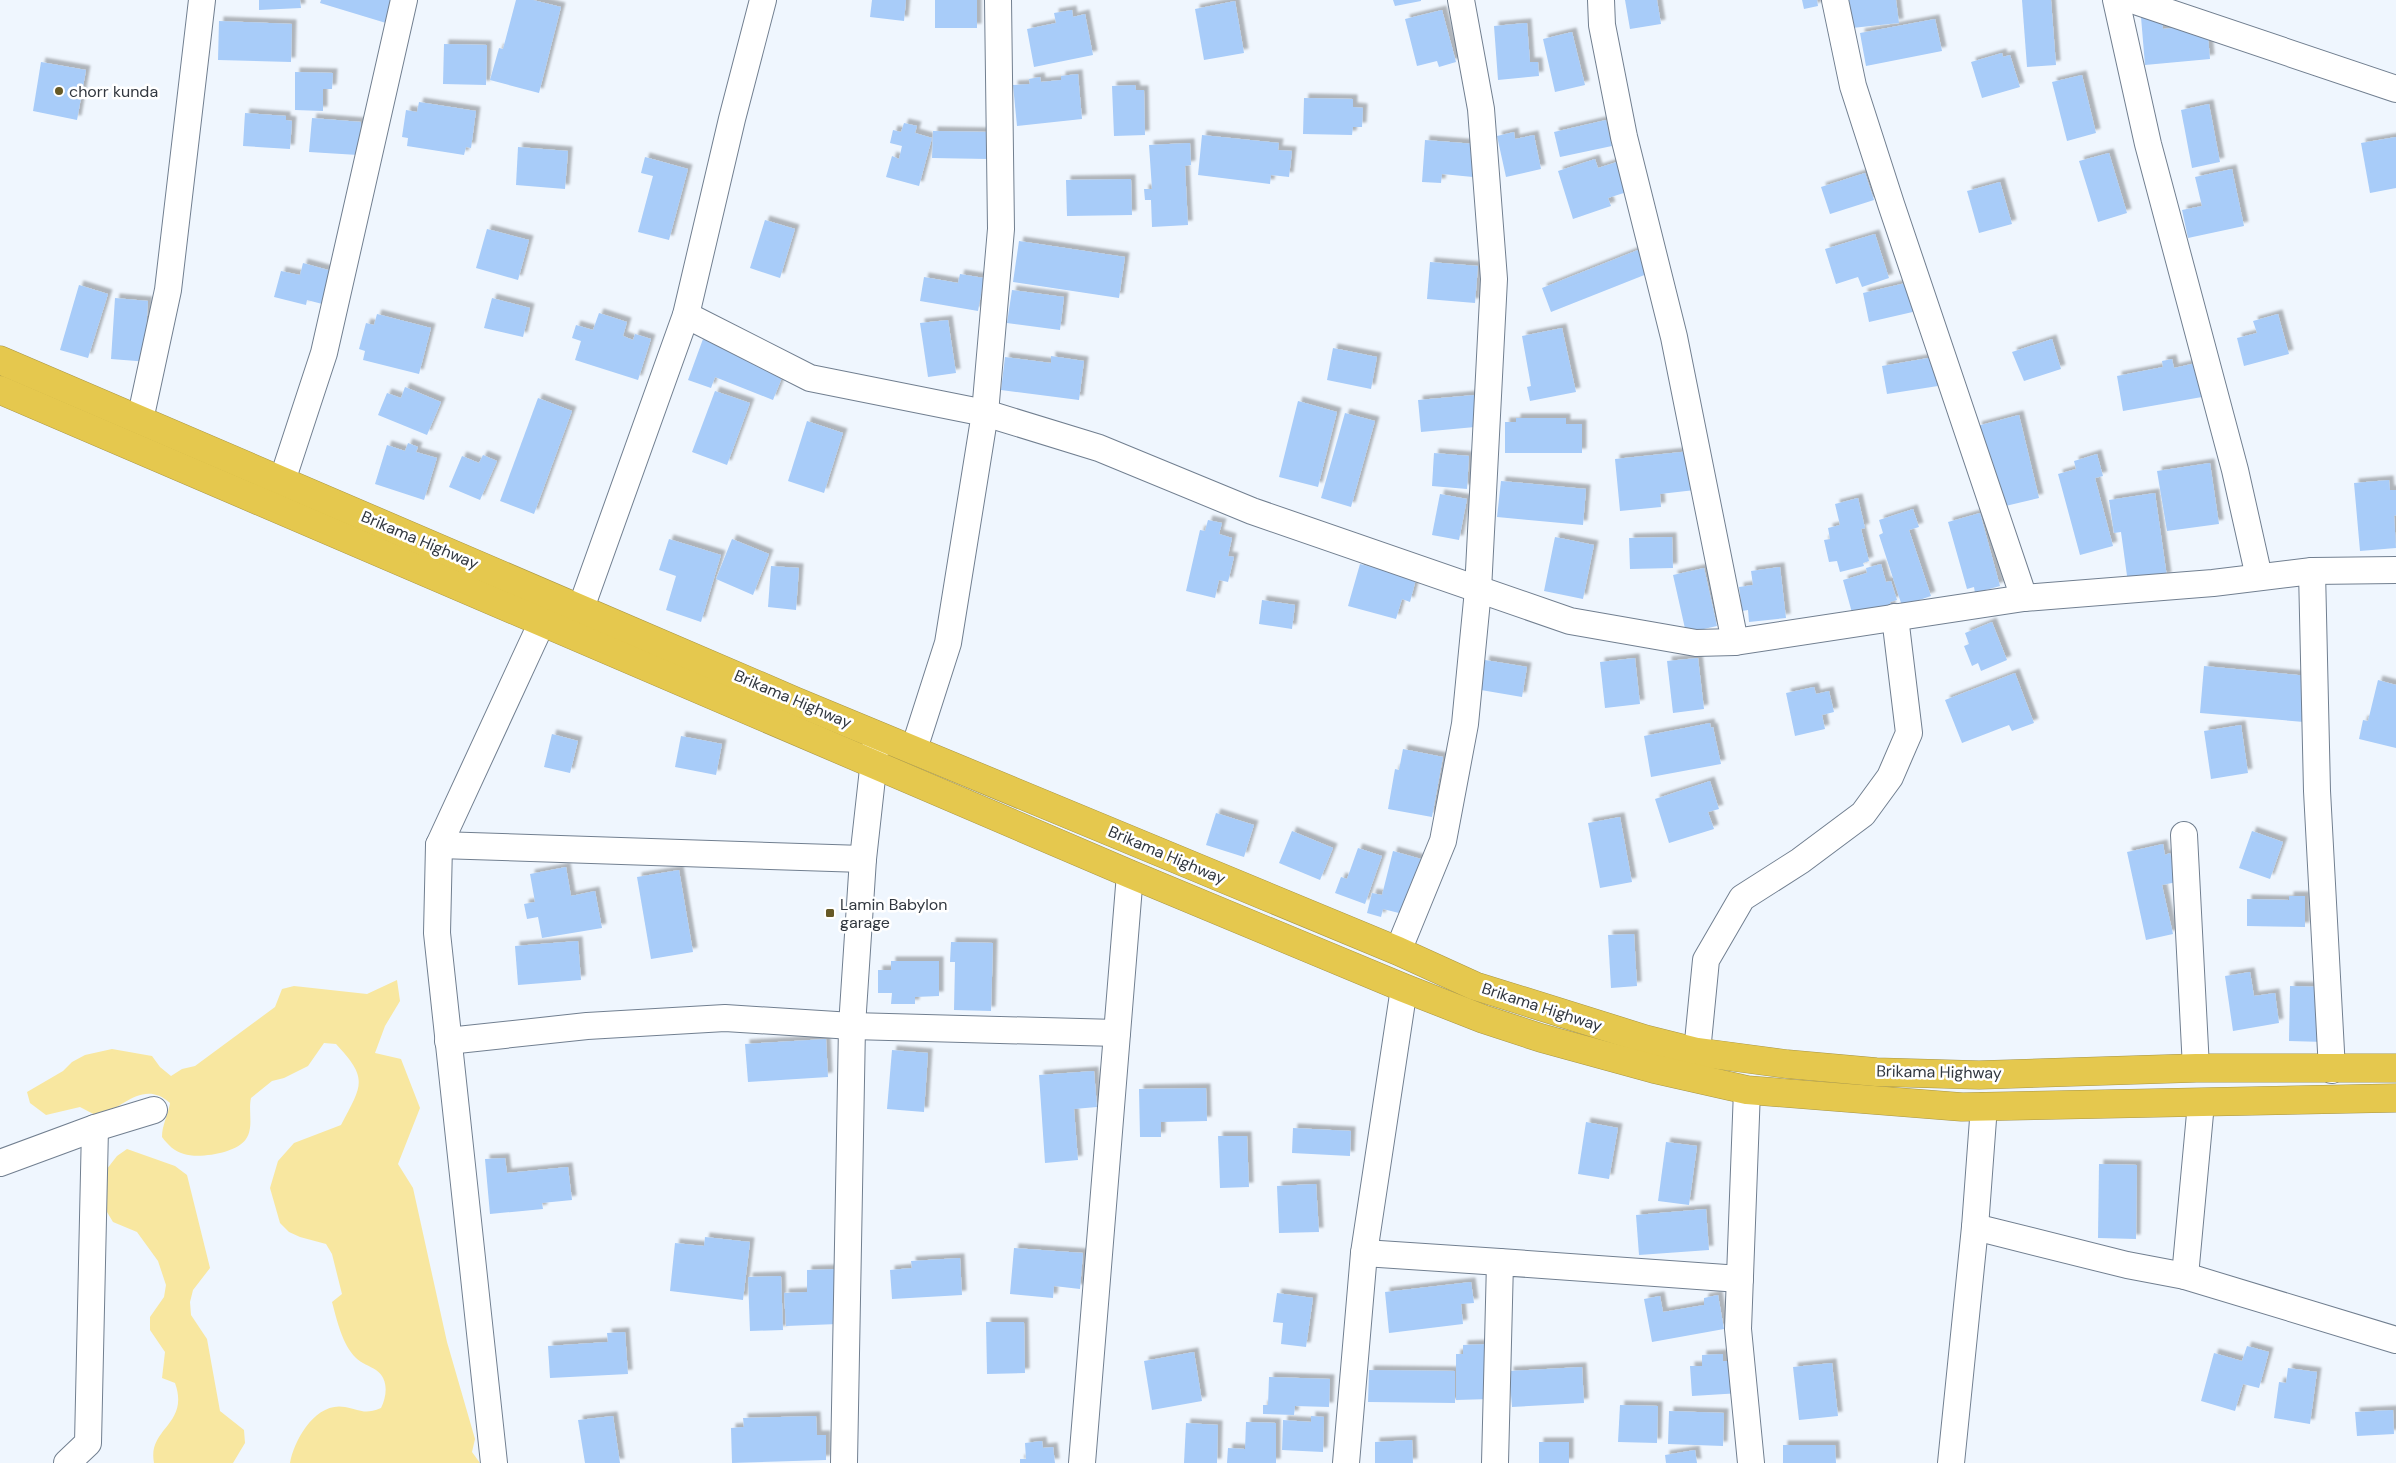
<svg xmlns="http://www.w3.org/2000/svg" width="2396" height="1463" viewBox="0 0 2396 1463" font-family="'DM Sans',sans-serif">
<defs>
<filter id="shadow"><feDropShadow dx="4.5" dy="-4.5" stdDeviation="1" flood-color="#0004"/></filter>
</defs>
<rect width="100%" height="100%" fill="#eff6fe"/>
<g fill="#f8e7a0">
<path d="M397,980L400,1001L385,1026L375,1053L401,1059L420,1108L398,1164L413,1188L447,1342L475,1439L472,1452L480,1463H290C294,1440 316,1401 345,1407C361,1410 364,1415 381,1408C387,1396 389,1379 376,1370C370,1366 361,1363 356,1358C342,1344 337,1320 332,1302L342,1294L332,1254L326,1244L300,1237L289,1232L280,1223L270,1188L278,1161L294,1143L341,1125C362,1085 369,1079 336,1044L324,1043L308,1066L284,1078L272,1081L251,1098C248,1111 254,1128 246,1139C237,1153 199,1159 184,1154C174,1151 168,1145 162,1137C162,1125 168,1115 170,1103C144,1080 124,1106 99,1117L80,1107L46,1115L30,1103L27,1092L63,1071L72,1062L85,1055L112,1049L152,1056L160,1067L171,1076L182,1069L195,1066L275,1007L282,989L294,986L367,994Z"/>
<path d="M127,1149L175,1166L187,1175L210,1268L193,1290L190,1302L191,1315L207,1339L220,1411L244,1430L245,1443L233,1463H154C147,1428 190,1425 175,1383L162,1378L165,1352L150,1330V1317L164,1297L166,1285L158,1261L137,1232L113,1222L107,1212L102,1187L103,1174L117,1156Z"/>
</g>
<g fill="#a8ccf9" filter="url(#shadow)">
<polygon points="259,0 300,0 301,8 259,10"/>
<polygon points="321,0 393,0 386,23 320,3"/>
<polygon points="516,0 533,0 561,7 539,93 490,80 499,48 503,49"/>
<polygon points="872,0 906,0 904,21 870,17"/>
<rect x="935" y="0" width="42" height="28"/>
<polygon points="1393,0 1421,0 1421,1 1395,6"/>
<polygon points="1625,0 1657,0 1661,24 1630,29"/>
<polygon points="1802,0 1817,0 1818,6 1804,9"/>
<polygon points="1849,0 1896,0 1899,23 1852,28"/>
<polygon points="2022,0 2051,0 2056,65 2027,67"/>
<polygon points="1235,1 1244,53 1204,60 1195,9"/>
<polygon points="1072,10 1073,17 1085,14 1093,55 1034,67 1027,29 1056,23 1054,13"/>
<polygon points="1442,10 1456,62 1439,67 1437,61 1417,66 1405,19"/>
<polygon points="2161,15 2163,29 2207,24 2210,59 2145,65 2141,17"/>
<polygon points="1935,19 1942,51 1866,66 1860,33"/>
<polygon points="219,21 292,24 291,62 218,60"/>
<polygon points="1527,23 1530,62 1538,62 1539,76 1498,80 1494,26"/>
<polygon points="1572,32 1585,85 1555,92 1543,39"/>
<polygon points="444,44 487,45 486,85 443,84"/>
<polygon points="2002,53 2003,57 2010,55 2020,87 1982,98 1971,62"/>
<polygon points="41,62 86,70 77,120 33,111"/>
<polygon points="295,72 333,73 332,89 323,89 323,111 295,110"/>
<polygon points="1078,74 1082,119 1017,126 1013,85 1030,84 1029,79 1040,77 1041,82 1061,80 1061,76"/>
<polygon points="2082,75 2096,133 2067,141 2052,82"/>
<polygon points="1135,85 1136,90 1144,90 1145,135 1114,136 1112,86"/>
<polygon points="1304,98 1353,99 1353,107 1363,108 1362,127 1353,127 1352,135 1303,134"/>
<polygon points="419,102 476,111 471,148 466,147 464,155 407,146 408,138 402,137 406,110 417,112"/>
<polygon points="2209,104 2220,162 2192,168 2181,110"/>
<polygon points="245,113 286,116 286,120 292,121 290,149 243,146"/>
<polygon points="312,118 361,122 358,155 309,152"/>
<polygon points="1606,120 1612,146 1560,157 1554,132"/>
<polygon points="904,123 917,126 915,133 932,138 919,186 886,177 892,156 899,159 902,146 890,143 893,130 901,132"/>
<polygon points="933,131 988,132 988,159 932,158"/>
<polygon points="1514,132 1515,139 1534,135 1541,169 1506,177 1497,136"/>
<polygon points="1202,135 1279,143 1278,150 1292,151 1289,177 1271,175 1270,184 1198,175"/>
<polygon points="2396,137 2396,188 2370,193 2361,143"/>
<polygon points="1425,140 1475,144 1473,177 1442,174 1441,183 1422,182"/>
<polygon points="1190,143 1191,165 1185,166 1188,225 1152,227 1151,200 1145,200 1144,189 1152,189 1149,145"/>
<polygon points="518,147 568,151 565,189 516,185"/>
<polygon points="2109,153 2127,213 2098,222 2079,161"/>
<polygon points="645,157 688,169 669,240 638,232 653,176 641,173"/>
<polygon points="1595,159 1598,168 1620,161 1630,191 1608,198 1611,206 1573,219 1558,171"/>
<polygon points="2232,169 2244,226 2188,238 2182,210 2202,206 2195,177"/>
<polygon points="1865,173 1874,200 1830,214 1821,187"/>
<polygon points="1131,179 1132,215 1067,216 1066,180"/>
<polygon points="2000,182 2012,224 1979,233 1967,191"/>
<polygon points="765,220 795,229 780,278 750,268"/>
<polygon points="487,229 529,240 518,280 476,268"/>
<polygon points="1875,234 1889,278 1862,287 1858,277 1836,284 1825,249"/>
<polygon points="1019,241 1125,257 1119,298 1013,282"/>
<polygon points="1648,246 1657,270 1551,312 1542,288"/>
<polygon points="1430,262 1478,266 1475,303 1427,299"/>
<polygon points="303,263 339,273 330,306 307,300 306,305 274,297 281,271 300,275"/>
<polygon points="960,274 984,278 978,311 920,301 924,277 958,283"/>
<polygon points="1910,282 1917,311 1869,322 1863,293"/>
<polygon points="79,285 108,294 88,358 60,350"/>
<polygon points="1012,290 1064,297 1060,330 1007,323"/>
<polygon points="115,298 148,301 146,332 149,362 111,359"/>
<polygon points="492,298 530,308 523,337 484,328"/>
<polygon points="599,313 627,322 623,336 633,340 635,334 651,339 638,380 575,360 581,341 572,338 576,325 593,330"/>
<polygon points="377,314 431,328 419,374 363,360 365,351 359,349 366,323 374,325"/>
<polygon points="2278,314 2289,354 2244,366 2237,338 2257,333 2253,321"/>
<polygon points="948,320 956,373 928,377 920,323"/>
<polygon points="1562,328 1576,392 1530,401 1527,387 1531,386 1522,336"/>
<polygon points="703,339 785,370 773,400 715,377 711,388 688,380"/>
<polygon points="2052,339 2061,369 2024,381 2012,352"/>
<polygon points="1333,348 1377,357 1371,389 1327,380"/>
<polygon points="1051,356 1084,361 1079,400 1001,390 1005,357 1051,363"/>
<polygon points="1934,357 1938,386 1887,394 1882,366"/>
<polygon points="2172,359 2174,368 2196,363 2202,397 2123,411 2117,376 2163,367 2162,361"/>
<polygon points="405,387 441,402 427,435 378,415 387,393 401,398"/>
<polygon points="715,391 750,403 727,465 692,452"/>
<polygon points="1475,395 1475,427 1421,432 1418,400"/>
<polygon points="538,398 572,411 534,514 500,501"/>
<polygon points="1298,401 1337,412 1318,487 1279,477"/>
<polygon points="1345,413 1375,421 1351,507 1321,498"/>
<polygon points="2019,415 2039,498 1997,508 1977,426"/>
<polygon points="1516,418 1566,418 1566,424 1582,424 1582,453 1505,453 1505,422 1516,422"/>
<polygon points="807,421 843,433 824,493 788,481"/>
<polygon points="408,443 418,447 416,452 437,458 424,500 375,484 387,445 405,451"/>
<polygon points="1691,451 1695,490 1660,494 1661,507 1620,511 1615,459"/>
<polygon points="1434,453 1469,456 1467,489 1432,486"/>
<polygon points="2097,454 2103,476 2095,478 2113,546 2080,555 2058,474 2076,469 2074,461"/>
<polygon points="483,455 497,461 480,500 449,487 462,456 479,463"/>
<polygon points="2210,463 2219,524 2167,531 2157,471"/>
<polygon points="2389,480 2390,490 2396,490 2396,515 2394,516 2396,548 2360,551 2354,483"/>
<polygon points="1501,481 1586,489 1583,525 1497,517"/>
<polygon points="2155,493 2167,577 2128,583 2121,532 2114,533 2109,500"/>
<polygon points="1440,494 1467,499 1459,540 1432,535"/>
<polygon points="1858,498 1865,528 1861,529 1869,561 1863,563 1864,566 1840,572 1837,561 1829,562 1824,540 1830,539 1828,528 1840,525 1835,504"/>
<polygon points="1913,509 1919,527 1909,530 1931,596 1902,606 1879,535 1883,533 1879,520"/>
<polygon points="1980,513 2000,586 1975,593 1974,587 1967,589 1948,522"/>
<polygon points="1208,520 1222,523 1219,534 1232,538 1228,556 1234,557 1228,582 1219,580 1215,598 1186,591 1200,530 1205,531"/>
<polygon points="1555,537 1594,545 1583,599 1544,591"/>
<polygon points="1672,537 1673,568 1630,569 1629,538"/>
<polygon points="669,539 721,555 701,622 666,610 676,576 659,570"/>
<polygon points="732,539 769,554 753,595 716,579"/>
<polygon points="1360,564 1416,579 1410,602 1402,599 1396,619 1348,606"/>
<polygon points="1881,564 1886,582 1891,581 1897,600 1890,602 1892,610 1854,620 1843,580 1867,573 1866,568"/>
<polygon points="771,566 799,568 796,610 768,607"/>
<polygon points="1780,567 1786,618 1749,622 1748,610 1742,611 1739,587 1753,585 1751,571"/>
<polygon points="1704,568 1717,626 1686,633 1673,575"/>
<polygon points="1262,600 1295,605 1292,629 1259,624"/>
<polygon points="1992,622 2007,660 1981,671 1978,663 1972,666 1964,646 1969,644 1965,633"/>
<polygon points="1635,658 1640,704 1605,708 1600,662"/>
<polygon points="1698,658 1704,709 1673,713 1667,661"/>
<polygon points="1485,660 1527,667 1522,697 1481,690"/>
<polygon points="2204,666 2308,676 2304,722 2200,713"/>
<polygon points="2015,673 2034,723 2012,731 2009,725 1962,743 1945,700"/>
<polygon points="2378,680 2396,685 2396,748 2359,739 2363,720 2368,721"/>
<polygon points="1814,687 1816,694 1829,691 1834,712 1822,715 1825,729 1795,736 1786,693"/>
<polygon points="1710,723 1711,728 1713,727 1721,764 1651,777 1644,736"/>
<polygon points="2241,725 2248,773 2211,779 2204,731"/>
<polygon points="552,734 578,741 570,773 544,767"/>
<polygon points="681,736 722,744 716,775 675,767"/>
<polygon points="1403,749 1443,757 1432,817 1388,809 1395,769 1399,770"/>
<polygon points="1710,781 1719,809 1708,812 1714,829 1669,843 1655,799"/>
<polygon points="1216,813 1254,825 1244,857 1206,845"/>
<polygon points="1620,817 1632,882 1600,888 1588,823"/>
<polygon points="1292,831 1333,848 1320,880 1279,863"/>
<polygon points="2252,831 2283,842 2270,879 2239,868"/>
<polygon points="2163,844 2165,855 2170,853 2177,882 2162,885 2173,934 2146,940 2127,852"/>
<polygon points="1358,848 1382,856 1365,904 1335,893 1341,877 1347,879"/>
<polygon points="1393,851 1421,859 1407,915 1383,909 1381,917 1367,913 1372,893 1382,895"/>
<polygon points="566,867 571,896 595,891 602,928 542,938 538,917 527,919 524,904 535,902 530,874"/>
<polygon points="679,870 693,952 651,959 637,877"/>
<polygon points="2289,896 2305,896 2305,927 2247,926 2247,899 2289,900"/>
<polygon points="1634,934 1637,986 1611,988 1608,935"/>
<polygon points="578,941 581,980 518,985 515,946"/>
<polygon points="951,942 993,943 991,1011 954,1010 955,962 950,962"/>
<polygon points="891,961 939,961 939,996 915,997 915,1004 891,1004 892,993 878,993 878,970 891,970"/>
<polygon points="2250,972 2254,996 2275,993 2279,1023 2233,1031 2225,976"/>
<polygon points="2290,986 2327,987 2325,1042 2289,1041"/>
<polygon points="826,1039 828,1077 748,1082 745,1044"/>
<polygon points="892,1050 928,1053 924,1112 887,1109"/>
<polygon points="1094,1071 1097,1107 1074,1109 1078,1160 1045,1163 1039,1075"/>
<polygon points="1206,1088 1207,1121 1161,1122 1161,1137 1140,1137 1139,1089"/>
<polygon points="1586,1122 1618,1128 1609,1179 1578,1174"/>
<polygon points="1293,1128 1351,1131 1350,1156 1292,1153"/>
<polygon points="1218,1136 1247,1136 1249,1187 1220,1188"/>
<polygon points="1666,1142 1697,1146 1689,1205 1658,1201"/>
<polygon points="505,1158 507,1173 568,1167 572,1200 542,1203 543,1209 490,1214 485,1159"/>
<polygon points="2099,1164 2137,1165 2136,1239 2098,1238"/>
<polygon points="1316,1184 1319,1232 1279,1233 1277,1186"/>
<polygon points="1706,1209 1709,1250 1639,1255 1636,1215"/>
<polygon points="705,1237 750,1242 743,1300 670,1291 675,1243 704,1246"/>
<polygon points="1014,1248 1083,1253 1080,1289 1054,1286 1053,1298 1010,1294"/>
<polygon points="960,1258 962,1295 892,1299 890,1270 912,1268 911,1261"/>
<polygon points="836,1269 838,1324 786,1326 784,1293 807,1292 807,1270"/>
<polygon points="781,1276 783,1330 750,1331 748,1277"/>
<polygon points="1471,1282 1474,1303 1461,1304 1463,1324 1389,1333 1385,1292"/>
<polygon points="1277,1293 1313,1298 1306,1347 1281,1344 1283,1323 1273,1322"/>
<polygon points="1718,1295 1724,1329 1652,1342 1644,1299 1660,1296 1663,1312 1704,1305 1704,1298"/>
<polygon points="986,1322 1024,1322 1025,1373 987,1374"/>
<polygon points="625,1332 628,1374 550,1378 548,1346 608,1342 607,1333"/>
<polygon points="1490,1344 1491,1399 1456,1400 1456,1354 1463,1354 1463,1345"/>
<polygon points="2247,1346 2269,1352 2259,1388 2243,1384 2235,1411 2201,1401 2214,1353 2242,1361"/>
<polygon points="1194,1352 1202,1401 1152,1410 1144,1361"/>
<polygon points="1723,1354 1723,1361 1740,1361 1741,1393 1692,1396 1690,1366 1702,1366 1702,1355"/>
<polygon points="1832,1363 1838,1416 1799,1420 1793,1367"/>
<polygon points="1582,1367 1584,1403 1512,1407 1509,1371"/>
<polygon points="2288,1368 2317,1372 2310,1424 2274,1418 2279,1382 2286,1383"/>
<polygon points="1369,1370 1455,1371 1455,1403 1368,1402"/>
<polygon points="1269,1377 1330,1379 1329,1407 1295,1406 1294,1415 1263,1414 1263,1405 1268,1405"/>
<polygon points="1620,1405 1658,1406 1657,1443 1618,1442"/>
<polygon points="2393,1410 2394,1434 2357,1436 2355,1412"/>
<polygon points="1669,1411 1724,1413 1723,1446 1668,1444"/>
<polygon points="613,1416 620,1463 585,1463 578,1420"/>
<polygon points="816,1416 817,1435 826,1435 826,1460 732,1463 731,1428 744,1427 743,1418"/>
<polygon points="1311,1416 1324,1417 1323,1452 1282,1450 1283,1420 1311,1422"/>
<polygon points="1246,1422 1276,1423 1276,1463 1227,1463 1228,1448 1245,1449"/>
<polygon points="1186,1423 1218,1425 1217,1463 1184,1463"/>
<polygon points="1412,1440 1413,1463 1375,1463 1375,1442"/>
<polygon points="1042,1441 1043,1448 1053,1447 1055,1463 1020,1463 1020,1459 1026,1459 1025,1443"/>
<rect x="1539" y="1442" width="30" height="21"/>
<polygon points="1783,1445 1835,1445 1836,1463 1783,1463"/>
<polygon points="1695,1450 1697,1463 1666,1463 1665,1455"/>
</g>
<g fill="none" stroke-linecap="round" stroke-linejoin="round">
<g stroke="#717f90" stroke-width="28">
<g id="minor">
<polyline points="1601,0 1602,25 1624,137 1674,337 1735,642"/>
<polyline points="1835,0 1853,86 1891,204 2024,598"/>
<polyline points="2116,0 2148,144 2235,470 2259,577"/>
<polyline points="2132,0 2396,89"/>
<polyline points="686,315 810,378 985,413 1099,448 1252,511 1570,621 1696,643 1735,642 2024,598 2213,583 2312,571 2396,570"/>
<polyline points="140,420 168,290 202,0"/>
<polyline points="282,481 324,353 404,0"/>
<polyline points="2312,571 2317,791 2332,1070"/>
<polyline points="581,608 686,315 732,119 763,0"/>
<polyline points="914,749 948,643 985,413 1001,229 998,0"/>
<polyline points="2184,835 2196,1068"/>
<polyline points="439,845 863,859"/>
<polyline points="1398,951 1443,841 1465,724 1478,590 1494,279 1481,109 1461,0"/>
<polyline points="448,1041 587,1026 725,1018 852,1026 1117,1033"/>
<polyline points="1697,1052 1706,960 1742,898 1800,861 1863,814 1890,777 1909,733 1895,617"/>
<polyline points="1747,1090 1738,1329 1751,1463"/>
<polyline points="0,1163 95,1128 154,1110"/>
<polyline points="1975,1227 2127,1265 2185,1276 2396,1340"/>
<polyline points="1364,1253 1500,1262"/>
<polyline points="2185,1276 2201,1103"/>
<polyline points="67,1463 88,1443 95,1128"/>
<polyline points="494,1463 437,933 439,845 542,622"/>
<polyline points="844,1463 852,1026 863,859 876,742"/>
<polyline points="1082,1463 1130,874"/>
<polyline points="1346,1463 1364,1253 1404,988"/>
<polyline points="1495,1463 1500,1262 1740,1279"/>
<polyline points="1951,1463 1975,1227 1984,1106"/>
</g>
</g>
<g stroke="#a69549" stroke-width="29">
<g id="highway">
<polyline points="0,360 795,701 1398,951 1475,986 1645,1039 1697,1052 1787,1064 1876,1072 1979,1075 2196,1068 2396,1068"/>
<polyline points="0,390 1130,874 1404,988 1483,1019 1541,1038 1654,1069 1747,1090 1962,1107 2396,1098"/>
</g>
</g>
<use href="#minor" stroke="#fff" stroke-width="26"/>
<use href="#highway" stroke="#e5c84e" stroke-width="28"/>
</g>
<g fill="#665926" stroke="#fff" stroke-width="2">
<circle cx="59" cy="91" r="5"/>
<rect x="825" y="908" width="10" height="10" rx="2.5"/>
</g>
<g text-anchor="middle" dominant-baseline="central" stroke-width="5" stroke-linejoin="round" paint-order="stroke">
<g font-size="16" fill="#31373f" stroke="#fff" text-anchor="start">
<text x="69" y="91">chorr kunda</text>
<text x="840" y="904">Lamin Babylon<tspan x="840" dy="18">garage</tspan></text>
</g>
<g font-size="16" fill="#31373f" stroke="#fff">
<text transform="translate(420 540) rotate(23)">Brikama Highway</text>
<text transform="translate(793 699) rotate(23)">Brikama Highway</text>
<text transform="translate(1167 855) rotate(23)">Brikama Highway</text>
<text transform="translate(1542 1007) rotate(18)">Brikama Highway</text>
<text transform="translate(1939 1072) rotate(1)">Brikama Highway</text>
</g>
</g>
</svg>
